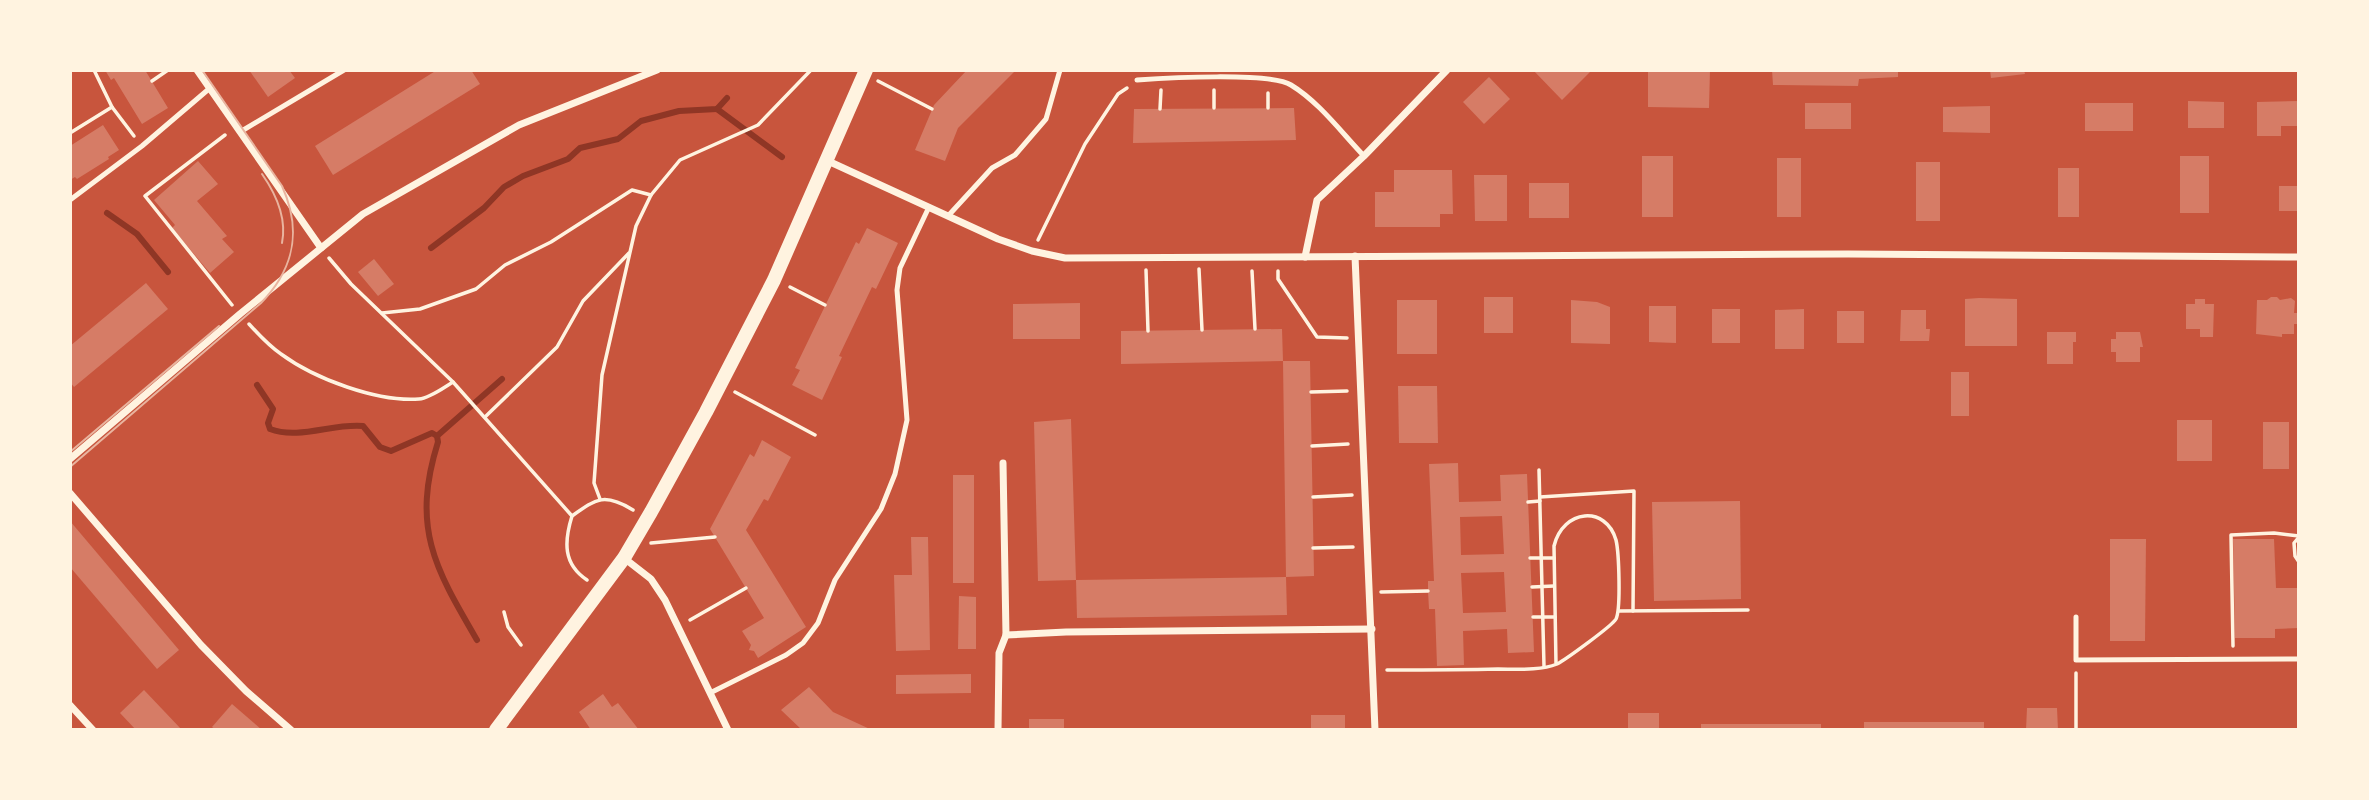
<svg xmlns="http://www.w3.org/2000/svg" width="2369" height="800" viewBox="0 0 2369 800" font-family="Poppins,sans-serif">
<rect width="100%" height="100%" fill="#c8553d"/>
<g fill="none" stroke-linecap="round" stroke-linejoin="round">
<g stroke="#8f3625" stroke-width="6">
<polyline points="717,109 782,157"/>
<polyline points="107,213 137,234 168,272"/>
<polyline points="431,248 484,208 504,187 523,176 568,159 580,148 618,139 641,121 679,111 717,109 727,98"/>
<path d="M257,385L273,409L268,423L270,429C299,440 333,423 363,426L380,447L391,451L432,433L437,436L438,442C411,528 435,568 477,640"/>
<polyline points="437,436 502,379"/>
</g>
</g>
<g fill="#d67c66" fill-rule="evenodd">
<polygon points="105,70 145,70 168,108 142,124 114,78 111,80"/>
<polygon points="249,70 289,70 295,78 268,97"/>
<polygon points="437,70 471,70 480,84 333,175 315,146"/>
<polygon points="967,70 1016,70 958,128 945,161 915,150 934,105"/>
<polygon points="1533,70 1592,70 1562,100"/>
<polygon points="1648,70 1710,70 1709,108 1648,107"/>
<polygon points="1772,70 1898,70 1898,77 1859,79 1858,86 1773,85"/>
<polygon points="1990,70 2024,70 2025,74 1991,78"/>
<polygon points="1489,77 1510,99 1484,124 1463,102"/>
<polygon points="2188,101 2224,102 2224,128 2188,128"/>
<polygon points="2299,101 2299,126 2281,126 2281,136 2257,136 2257,102"/>
<rect x="1805" y="103" width="46" height="26"/>
<rect x="2085" y="103" width="48" height="28"/>
<polygon points="1990,106 1990,133 1943,132 1943,107"/>
<polygon points="1294,108 1296,140 1133,143 1134,109"/>
<polygon points="103,125 119,150 108,157 109,159 77,179 75,177 70,180 70,146"/>
<rect x="1642" y="156" width="31" height="61"/>
<rect x="2180" y="156" width="29" height="57"/>
<rect x="1777" y="158" width="24" height="59"/>
<polygon points="198,161 218,184 197,201 227,236 222,239 234,252 210,273 172,228 175,225 154,200"/>
<rect x="1916" y="162" width="24" height="59"/>
<rect x="2058" y="168" width="21" height="49"/>
<polygon points="1394,170 1452,170 1453,214 1440,214 1440,227 1375,227 1375,192 1394,192"/>
<polygon points="1474,175 1507,175 1507,221 1475,221"/>
<rect x="1529" y="183" width="40" height="35"/>
<rect x="2279" y="186" width="20" height="25"/>
<polygon points="867,228 898,243 876,289 872,287 839,356 842,357 822,400 792,385 800,370 795,368 856,242 859,244"/>
<polygon points="374,259 394,284 378,296 358,272"/>
<polygon points="146,283 168,309 74,387 70,382 70,346"/>
<rect x="1484" y="297" width="29" height="36"/>
<polygon points="2271,297 2277,297 2280,300 2291,298 2295,301 2294,313 2299,313 2299,324 2294,324 2294,334 2282,334 2282,337 2256,334 2257,300 2267,300"/>
<polygon points="1979,298 2017,299 2017,346 1965,346 1965,299"/>
<polygon points="2195,299 2205,299 2205,304 2214,304 2213,337 2200,337 2200,329 2186,329 2186,304 2195,304"/>
<rect x="1397" y="300" width="40" height="54"/>
<polygon points="1571,300 1597,302 1610,307 1610,344 1571,343"/>
<polygon points="1080,303 1080,339 1013,339 1013,304"/>
<polygon points="1649,306 1676,306 1676,343 1649,342"/>
<rect x="1712" y="309" width="28" height="34"/>
<polygon points="1804,309 1804,349 1775,349 1775,310"/>
<polygon points="1901,310 1926,310 1926,329 1930,329 1929,341 1900,341"/>
<rect x="1837" y="311" width="27" height="32"/>
<polygon points="1282,329 1283,361 1310,361 1314,576 1286,577 1283,361 1121,364 1121,331"/>
<polygon points="2047,332 2076,332 2076,342 2073,342 2073,364 2047,364"/>
<polygon points="2116,332 2140,332 2143,347 2140,347 2140,362 2116,362 2116,352 2111,352 2111,339 2116,339"/>
<rect x="1951" y="372" width="18" height="44"/>
<polygon points="1398,386 1437,386 1438,443 1399,443"/>
<polygon points="1071,419 1076,580 1038,581 1034,422"/>
<rect x="2177" y="420" width="35" height="41"/>
<rect x="2263" y="422" width="26" height="47"/>
<polygon points="762,440 791,457 768,501 764,499 746,530 806,627 758,658 754,651 749,650 751,645 742,631 764,618 710,529 750,454 754,457"/>
<path d="M1458,463L1459,502L1501,501L1500,475L1527,474L1534,652L1508,653L1507,629L1463,631L1464,665L1437,666L1435,609H1429L1428,591V581H1434L1429,464ZM1502,516L1504,554L1461,555L1460,517ZM1504,572L1506,612L1463,613L1461,573Z"/>
<rect x="953" y="475" width="21" height="108"/>
<polygon points="1740,501 1741,599 1654,601 1652,502"/>
<polygon points="70,521 179,650 157,669 70,567"/>
<polygon points="911,537 928,537 930,650 896,651 894,575 912,575"/>
<polygon points="2110,539 2146,539 2145,641 2110,641"/>
<polygon points="2233,539 2274,539 2276,588 2299,588 2299,628 2275,629 2275,638 2235,638"/>
<polygon points="1286,577 1287,615 1077,618 1076,580"/>
<polygon points="959,596 976,597 976,649 958,649"/>
<polygon points="971,674 971,693 896,694 896,675"/>
<polygon points="809,687 833,712 872,730 802,730 781,710"/>
<polygon points="144,690 182,730 136,730 120,713"/>
<polygon points="603,694 612,707 618,703 639,730 591,730 579,712"/>
<polygon points="232,704 262,730 216,730 212,727"/>
<polygon points="2027,708 2057,708 2058,730 2026,730"/>
<rect x="1628" y="713" width="31" height="17"/>
<rect x="1311" y="715" width="34" height="15"/>
<rect x="1029" y="719" width="35" height="11"/>
<rect x="1864" y="722" width="120" height="8"/>
<rect x="1701" y="724" width="120" height="6"/>
</g>
<g fill="none" stroke-linecap="round" stroke-linejoin="round">
<g stroke="#fff3e0" stroke-width="3.5">
<polyline points="94,70 112,107"/>
<polyline points="152,81 168,70"/>
<polyline points="878,81 932,109"/>
<polyline points="1268,93 1268,108"/>
<polyline points="1214,108 1214,90"/>
<polyline points="1160,109 1161,90"/>
<polyline points="70,133 112,107 134,136"/>
<polyline points="225,135 145,196 232,305"/>
<polyline points="1038,240 1085,144 1118,94 1127,88"/>
<polyline points="329,258 351,284 453,382 572,516"/>
<polyline points="1199,269 1202,330"/>
<polyline points="1146,270 1148,331"/>
<polyline points="1252,271 1255,329"/>
<polyline points="1278,271 1278,279 1317,337 1347,338"/>
<polyline points="790,287 825,305"/>
<polyline points="382,313 420,309 476,289 505,265 551,242 632,190 651,195"/>
<path d="M249,324C259,335 269,346 281,354C315,379 377,402 419,399C430,398 443,388 453,382"/>
<polyline points="735,392 815,435"/>
<polyline points="1311,392 1347,391"/>
<polyline points="485,417 557,347 583,301 629,253"/>
<polyline points="1312,446 1348,444"/>
<polyline points="1539,470 1544,666"/>
<polyline points="1313,497 1352,495"/>
<polyline points="1540,497 1634,491 1633,611"/>
<polyline points="600,499 594,483 602,375 636,226 651,195 680,160 758,125 811,70"/>
<polyline points="1528,502 1540,501"/>
<polyline points="2299,537 2294,543 2295,556 2299,562"/>
<polyline points="651,543 715,537"/>
<polyline points="1313,548 1353,547"/>
<polyline points="1530,558 1554,558"/>
<path d="M587,580C563,564 564,542 572,516C597,498 605,493 633,510"/>
<polyline points="1532,587 1554,586"/>
<polyline points="1381,592 1428,591"/>
<polyline points="1619,611 1748,610"/>
<polyline points="504,612 508,627 521,645"/>
<polyline points="1533,617 1555,617"/>
<polyline points="690,620 746,588"/>
<polyline points="2233,646 2231,535 2274,533 2299,536"/>
<path d="M1387,670C1424,670 1461,670 1498,669C1516,669 1540,671 1557,664C1565,660 1612,626 1616,619C1621,609 1619,553 1616,540C1606,505 1563,509 1554,546L1556,664"/>
<polyline points="2076,673 2076,730"/>
</g>
<g stroke="#fff3e0" stroke-width="5">
<path d="M1137,80C1166,78 1270,72 1291,85C1319,102 1341,132 1364,156"/>
<polyline points="240,132 344,70"/>
<polyline points="70,200 142,146 210,88"/>
<polyline points="948,216 992,168 1015,155 1046,119 1060,70"/>
<polyline points="2076,617 2076,660 2299,659"/>
<polyline points="710,693 786,655 803,643 818,623 835,580 881,509 895,474 907,420 897,290 900,268 929,207"/>
</g>
<g stroke="#fff3e0" stroke-width="7">
<polyline points="197,70 321,248"/>
<polyline points="828,161 998,239 1032,251 1065,258 1848,254 2299,257"/>
<polyline points="1355,256 1375,730"/>
<polyline points="1305,257 1317,200 1364,156 1447,70"/>
<polyline points="70,459 240,314 363,214 519,125 657,70"/>
<polyline points="70,493 201,645 246,691 291,730"/>
<polyline points="624,558 651,579 665,600 728,730"/>
<polyline points="1006,635 1066,632 1372,629"/>
<polyline points="70,705 93,730"/>
<polyline points="998,730 999,653 1006,635 1003,463"/>
</g>
<polyline stroke="#fff3e0" stroke-width="14" points="496,730 624,558 651,512 706,412 774,280 866,70"/>
<g stroke="#e9b49f" stroke-width="2">
<path d="M262,174C276,194 287,218 282,243"/>
<polyline points="70,452 219,326"/>
<path d="M70,467L261,303C295,268 302,230 282,186L202,70"/>
</g>
</g>
<rect width="2369" height="800" fill="none" stroke="#fff3e0" stroke-width="144"/>
</svg>
